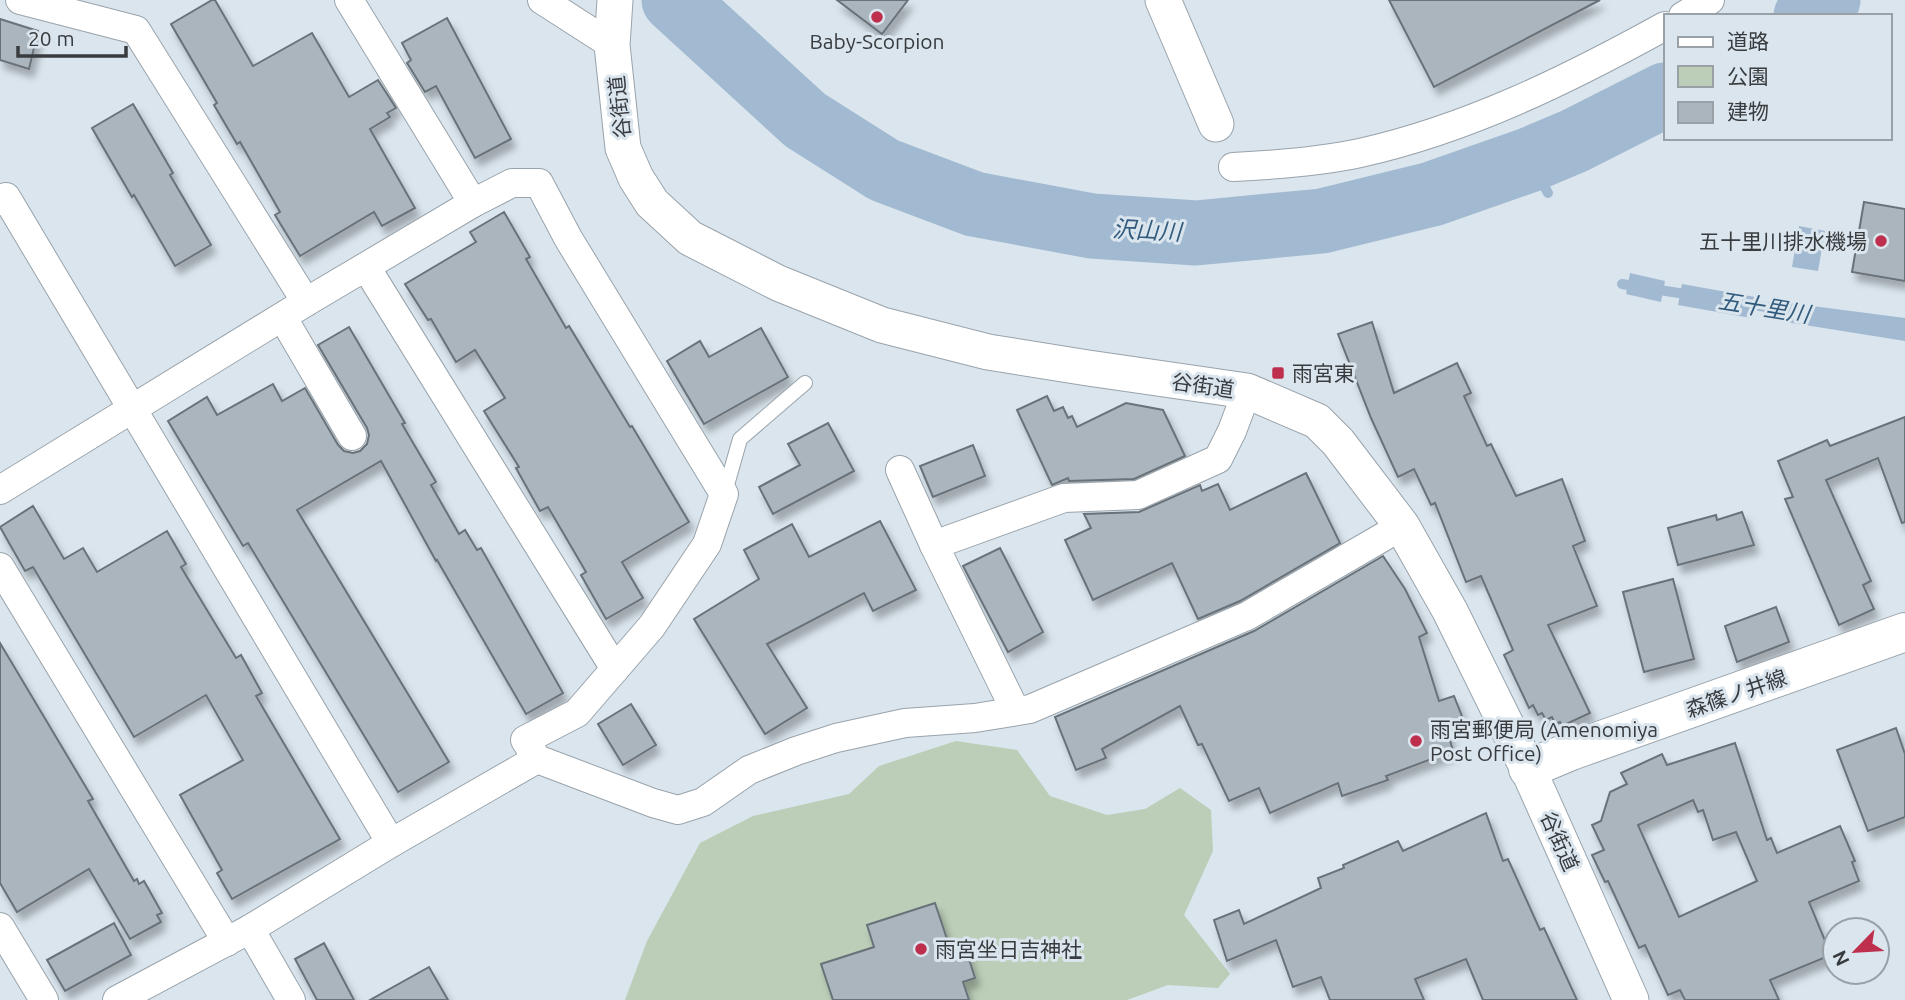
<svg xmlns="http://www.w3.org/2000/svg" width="1905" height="1000" viewBox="0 0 1905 1000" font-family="Ubuntu,'Noto Sans JP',sans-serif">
<defs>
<filter id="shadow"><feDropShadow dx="4.5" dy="8" stdDeviation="3.5" flood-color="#0004"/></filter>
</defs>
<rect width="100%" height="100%" fill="#dae5ed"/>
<polygon fill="#bcceb8" points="956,741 1017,750 1050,796 1107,815 1145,809 1180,788 1211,810 1213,851 1184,915 1230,974 1218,988 1168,985 1127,1000 625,1000 647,941 700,843 753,816 849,794 879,766"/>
<g fill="#a1bad1">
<polygon points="1799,226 1825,231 1818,271 1792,267"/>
<polygon points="1630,273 1665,281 1661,302 1626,294"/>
<polygon points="1682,284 1755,297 1751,318 1678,305"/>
<polygon points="1789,303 1905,318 1905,341 1786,322"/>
</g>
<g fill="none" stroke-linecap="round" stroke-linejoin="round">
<g stroke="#a1bad1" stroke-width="10">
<polyline points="1529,160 1548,193"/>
<polyline points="1622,284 1691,295"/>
<polyline points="1742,303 1802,313"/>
</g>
<g stroke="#a1bad1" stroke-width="65">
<polyline points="674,0 805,120 884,170 974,204 1092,226 1196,233 1322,221 1432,194 1529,160 1574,141 1665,95"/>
<polyline points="1806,16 1828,0"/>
</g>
</g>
<g fill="#abb5bd" stroke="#697279" stroke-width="2" fill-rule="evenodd" filter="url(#shadow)">
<polygon points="212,0 215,0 253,66 312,33 349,97 378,80 396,108 387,113 390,117 370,129 415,208 382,226 374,212 300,256 275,215 280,212 240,142 237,144 214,105 217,103 171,24"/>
<polygon points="837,0 908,0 882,34"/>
<polygon points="1389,0 1600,0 1434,87"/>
<polygon points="447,18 511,139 475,158 436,86 425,92 407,63 411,60 402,43"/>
<polygon points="0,19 38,31 29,69 0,60"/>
<polygon points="133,104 173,173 170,175 211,245 175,266 134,195 132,197 92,128"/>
<polygon points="1864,202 1905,209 1905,281 1852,272"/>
<polygon points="504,212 530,257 526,259 566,328 569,326 630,427 632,426 689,522 622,562 643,598 606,619 581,575 586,572 548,507 540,511 516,468 519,467 484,411 505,398 475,350 456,362 431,319 428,320 405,284 476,242 470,232"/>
<polygon points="1372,322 1394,393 1457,363 1471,393 1464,396 1487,446 1491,444 1516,496 1562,479 1585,541 1573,546 1597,606 1548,625 1590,713 1562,726 1560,722 1555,724 1552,717 1546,720 1542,713 1538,715 1533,705 1529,708 1504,655 1513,650 1481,576 1466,582 1435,503 1431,505 1414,469 1398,477 1371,418 1338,334"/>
<polygon points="349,327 405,423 402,424 436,482 431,485 459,534 465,530 477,550 481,548 563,693 526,714 437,560 436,561 381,461 297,510 449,762 398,792 248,543 243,546 168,421 207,397 217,415 273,384 282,401 305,388 338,445 344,451 353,453 360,451 367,444 369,435 367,428 318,345"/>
<polygon points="761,328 788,377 704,424 667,361 700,341 709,357"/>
<polygon points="1047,396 1054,411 1063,407 1068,418 1072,416 1077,427 1126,403 1163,410 1185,456 1134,479 1069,481 1068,478 1052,485 1017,410"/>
<polygon points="1905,417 1905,522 1902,523 1878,458 1826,480 1871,581 1863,585 1874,609 1839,625 1785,499 1793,497 1778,461 1827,440 1830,446"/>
<polygon points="828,423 854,471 773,514 759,487 800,465 788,444"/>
<polygon points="973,445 985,476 933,497 920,466"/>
<polygon points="1306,473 1340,543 1240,601 1198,619 1172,563 1093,600 1065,540 1091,528 1084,514 1139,512 1200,485 1202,491 1218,484 1230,510"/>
<polygon points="33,506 64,559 83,548 97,572 167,531 186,564 181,567 236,658 241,655 262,693 256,696 340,839 232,899 217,873 222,870 180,795 243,760 206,695 134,737 33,567 25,571 0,527"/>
<polygon points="1742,512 1754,545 1678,565 1668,528 1716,515 1717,520"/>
<polygon points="880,521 916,590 873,611 864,593 767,644 807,708 765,734 694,619 759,579 744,550 792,524 809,557"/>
<polygon points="1000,548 1043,632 1008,652 963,566"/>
<polygon points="1383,556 1405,589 1427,633 1419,637 1439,701 1454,696 1465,724 1447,730 1453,751 1386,776 1388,780 1342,796 1338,783 1270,813 1259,788 1229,801 1202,744 1198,745 1180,706 1102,749 1106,758 1076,770 1055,717 1254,631"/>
<polygon points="1673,579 1694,659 1644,672 1623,592"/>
<polygon points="1776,607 1789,642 1737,662 1725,626"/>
<polygon points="0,643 93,799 88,801 134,881 137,879 139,884 144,881 162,913 157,915 161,922 130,939 89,869 17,912 0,883"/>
<polygon points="631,704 656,745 623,765 598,724"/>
<polygon points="1896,728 1905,754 1905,817 1868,831 1837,750"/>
<path d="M1735,743L1767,840L1771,838L1777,853L1840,826L1855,861L1852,862L1859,881L1809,902L1831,955L1770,980L1779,1000H1685L1680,990L1668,995L1645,945L1639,948L1608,881L1605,882L1592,855L1604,850L1592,825L1601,821L1610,792L1627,784L1621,773L1662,754L1667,765ZM1693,800L1698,812L1703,810L1713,840L1736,832L1757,881L1679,917L1638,825Z"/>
<polygon points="1486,813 1503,861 1508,859 1540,930 1544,928 1577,1000 1483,1000 1466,959 1415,979 1424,1000 1330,1000 1321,977 1293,987 1276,940 1227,961 1214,920 1239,910 1244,924 1321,888 1318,878 1344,868 1343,865 1398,841 1403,851"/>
<polygon points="935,903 950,948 964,943 975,978 963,982 969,1000 833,1000 821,964 874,947 867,925"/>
<polygon points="114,923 131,955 65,991 47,960"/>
<polygon points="324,943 354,1000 317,1000 295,959"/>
<polygon points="429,967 448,1000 370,1000"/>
</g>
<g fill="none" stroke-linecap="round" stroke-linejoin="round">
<g stroke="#99a3ab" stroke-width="16">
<polyline id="service" points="725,492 740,439 805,383"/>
</g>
<g stroke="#99a3ab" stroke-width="30">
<g id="minor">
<polyline points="20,0 136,30 306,302"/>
<polyline points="542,0 612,45"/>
<polyline points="1683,16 1710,0"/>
<path d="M1233,167C1275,165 1318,162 1360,153C1468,129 1569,79 1665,26"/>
<polyline points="0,201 6,197 391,843"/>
<polyline points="366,267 615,669 652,626 707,544 724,494 568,238 539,183 512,183 473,203"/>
<polyline points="283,318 352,436"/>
<polyline points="900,470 934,545 1015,710"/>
<polyline points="0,490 306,302 473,203 349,0"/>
<polyline points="934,545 1064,498 1138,495 1218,459 1232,431 1247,391"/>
<polyline points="0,567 227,942"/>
<polyline points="615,669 577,713 525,740 537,759 653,803 678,810 703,802 749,770 796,751 836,738 905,723 975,718 1030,709 1247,616 1402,526"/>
<polyline points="0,927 44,1000"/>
<polyline points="250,929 291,1000"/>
<polyline points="117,1000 250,929 391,843 537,759"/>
</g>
</g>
<g stroke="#99a3ab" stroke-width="37">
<g id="tertiary">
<polyline points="615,0 612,45 623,148 636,178 652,203 690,238 778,283 882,325 988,352 1088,368 1247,391 1317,421 1338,442 1402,526 1450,611 1528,769 1631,1000"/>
<polyline points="1163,0 1216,124"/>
</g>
</g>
<g stroke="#99a3ab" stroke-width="40">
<polyline id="secondary" points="1528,769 1571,751 1905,632"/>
</g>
<use href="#service" stroke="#fff" stroke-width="14"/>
<use href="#minor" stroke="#fff" stroke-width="28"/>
<use href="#tertiary" stroke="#fff" stroke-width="35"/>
<use href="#secondary" stroke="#fff" stroke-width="38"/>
</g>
<g fill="#be2e4d" stroke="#dae5ed" stroke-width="2.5">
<circle cx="877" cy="17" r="7"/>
<circle cx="1881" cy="241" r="7"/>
<rect x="1271" y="366" width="14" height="14" rx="3.5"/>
<circle cx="1416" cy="741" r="7"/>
<circle cx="921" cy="949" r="7"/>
</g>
<g text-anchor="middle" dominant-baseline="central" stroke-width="6" stroke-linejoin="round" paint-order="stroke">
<g font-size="21" fill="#383c3f" stroke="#dae5ed" text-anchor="start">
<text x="877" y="41" text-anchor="middle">Baby-Scorpion</text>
<text x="1867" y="241" text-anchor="end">五十里川排水機場</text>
<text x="1292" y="373">雨宮東</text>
<text x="1430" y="729">雨宮郵便局 (Amenomiya<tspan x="1430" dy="24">Post Office)</tspan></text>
<text x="935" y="949">雨宮坐日吉神社</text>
</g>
<g font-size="21" fill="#383c3f" stroke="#dae5ed">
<text transform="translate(619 107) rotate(-96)">谷街道</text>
<text transform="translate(1203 385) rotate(8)">谷街道</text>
<text transform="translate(1736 693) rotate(-19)">森篠ノ井線</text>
<text transform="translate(1560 841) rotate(66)">谷街道</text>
</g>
<g font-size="23" font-style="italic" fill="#325b7e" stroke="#dae5ed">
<text transform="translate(1147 230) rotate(3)">沢山川</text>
<text transform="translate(1764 307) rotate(9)">五十里川</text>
</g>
</g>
<rect x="1664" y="14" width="228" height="126" fill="#dae5ed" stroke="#99a1a7" stroke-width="2"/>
<rect x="1678" y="37" width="35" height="10" fill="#ffffff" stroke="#99a1a7" stroke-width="2"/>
<text x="1727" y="49" font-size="21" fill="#383c3f">道路</text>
<rect x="1678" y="66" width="35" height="21" fill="#bcceb8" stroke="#99a1a7" stroke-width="2"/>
<text x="1727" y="84" font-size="21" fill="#383c3f">公園</text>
<rect x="1678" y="102" width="35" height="21" fill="#abb5bd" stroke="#99a1a7" stroke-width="2"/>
<text x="1727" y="119" font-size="21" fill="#383c3f">建物</text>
<g transform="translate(1856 951) rotate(245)"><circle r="33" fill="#dae5ed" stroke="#99a1a7" stroke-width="2"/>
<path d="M0-5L12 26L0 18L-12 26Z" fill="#be2e4d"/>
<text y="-10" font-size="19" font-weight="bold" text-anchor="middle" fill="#383c3f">N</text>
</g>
<path d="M18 46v10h108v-10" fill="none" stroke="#383c3f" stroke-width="3.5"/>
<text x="28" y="46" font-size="21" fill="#383c3f" stroke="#dae5ed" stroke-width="5" paint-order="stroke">20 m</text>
</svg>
